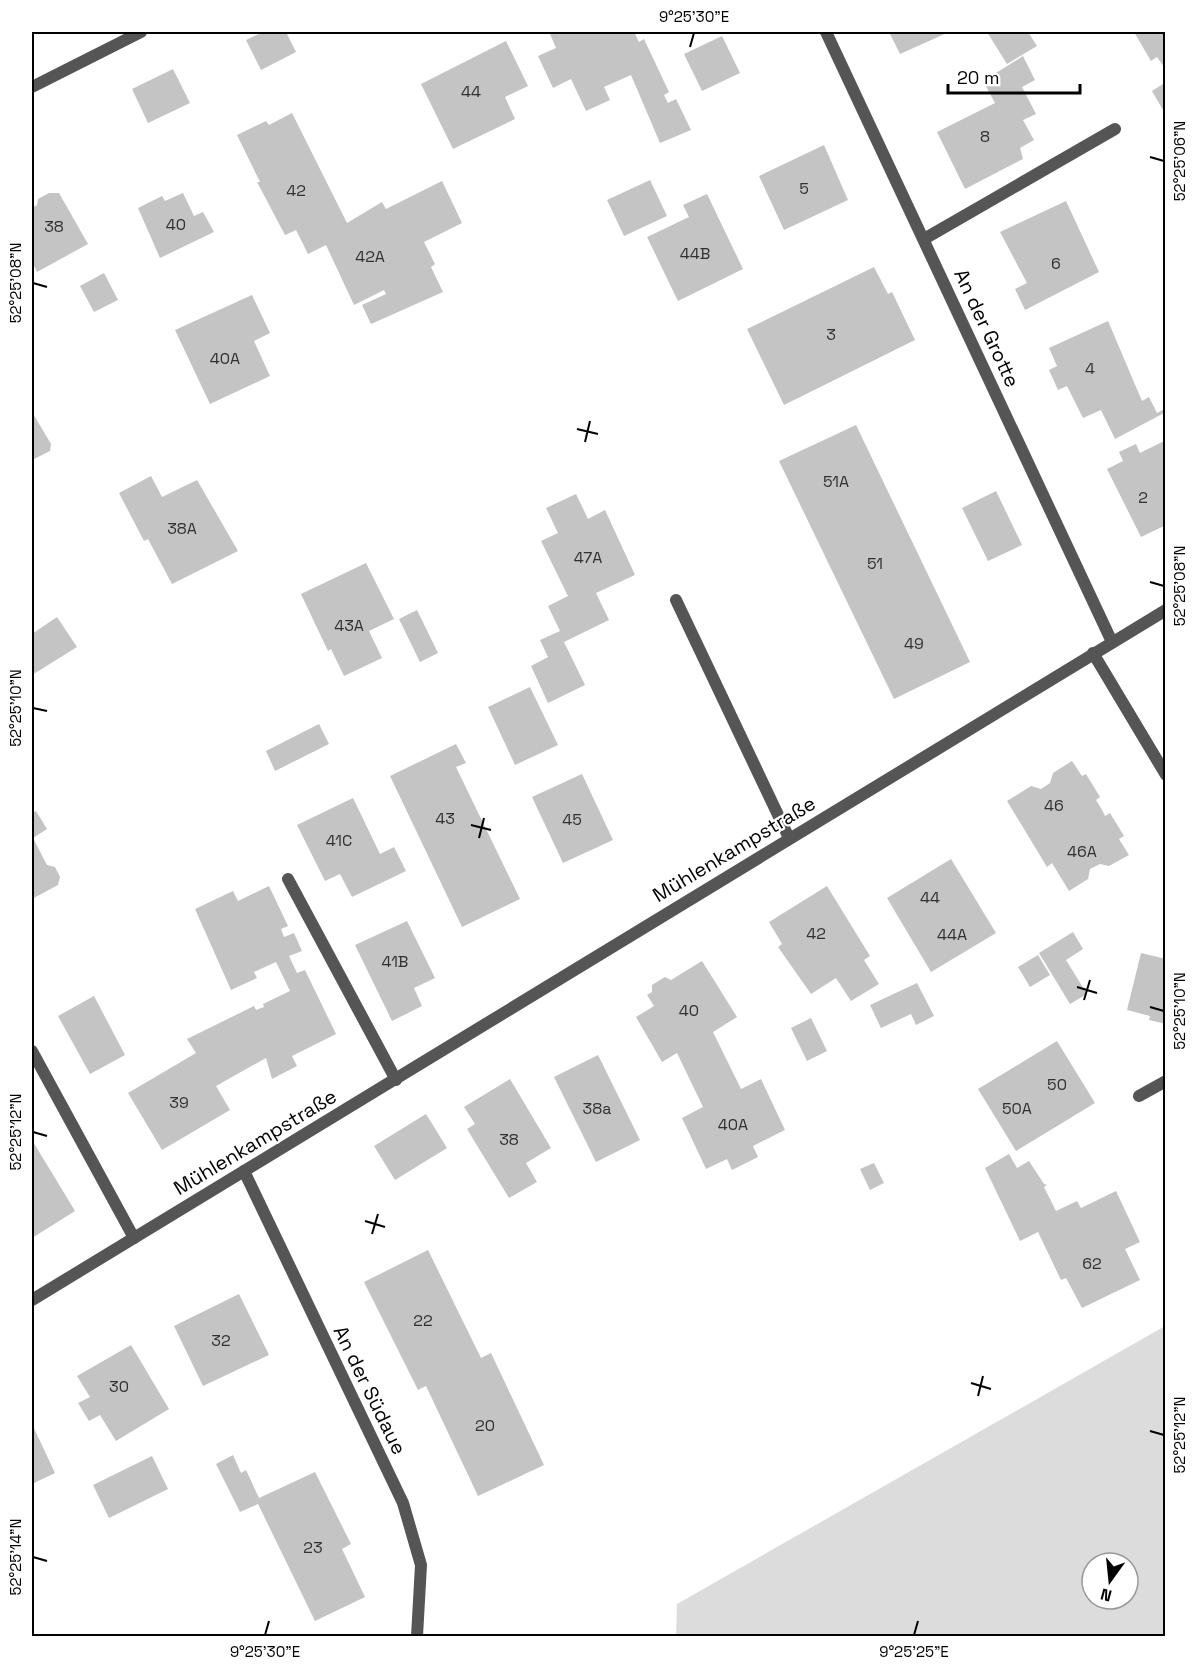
<svg xmlns="http://www.w3.org/2000/svg" width="1197" height="1668" viewBox="0 0 1197 1668" font-family="'Space Grotesk',sans-serif">
<rect width="100%" height="100%" fill="#fff"/>
<path fill="#dcdcdc" fill-rule="evenodd" d="M1165,1326V1636H676L677,1604ZM1092,1563H1128V1599H1092Z"/>
<g fill="#c4c4c4">
<polygon points="263,32 286,32 296,52 261,70 246,40"/>
<polygon points="549,32 634,32 639,42 644,39 669,92 664,95 668,103 676,99 691,130 660,143 631,75 604,87 610,100 586,111 571,79 553,88 538,56 556,48"/>
<polygon points="889,32 949,32 900,54"/>
<polygon points="987,32 1028,32 1037,46 1007,64"/>
<polygon points="1134,32 1166,32 1166,70 1157,57 1151,61"/>
<polygon points="722,36 740,73 702,91 684,54"/>
<polygon points="506,41 528,86 505,97 515,119 453,149 421,84"/>
<polygon points="1023,56 1035,80 1022,87 1036,114 1023,120 1034,140 1020,148 1023,159 965,189 937,132 995,103 983,81"/>
<polygon points="173,69 190,103 148,123 132,89"/>
<polygon points="1166,82 1166,108 1163,110 1152,91"/>
<polygon points="292,113 347,223 382,202 386,209 442,181 462,223 424,242 435,264 431,267 443,292 371,324 362,305 386,294 384,290 354,305 326,245 308,254 296,230 285,235 257,182 260,182 237,135 266,121 269,125"/>
<polygon points="824,145 848,200 784,230 759,176"/>
<polygon points="650,180 667,216 624,236 607,200"/>
<polygon points="49,193 59,193 88,244 37,272 32,262 32,208 37,205 38,199"/>
<polygon points="183,193 194,216 203,212 214,232 160,258 138,208 162,196 165,201"/>
<polygon points="707,194 743,269 678,301 647,237 689,217 683,205"/>
<polygon points="1066,201 1099,272 1025,310 1015,289 1027,283 1000,232"/>
<polygon points="874,267 888,294 892,292 915,340 784,405 747,329"/>
<polygon points="104,273 118,300 94,312 80,286"/>
<polygon points="252,295 270,333 254,341 270,376 210,404 175,330"/>
<polygon points="1108,321 1142,401 1149,397 1157,413 1166,408 1166,412 1115,439 1101,410 1083,418 1067,386 1058,390 1049,370 1057,366 1049,348"/>
<polygon points="32,412 51,444 50,451 32,460"/>
<polygon points="856,425 970,662 894,699 779,461"/>
<polygon points="1166,440 1166,525 1141,537 1107,469 1123,461 1119,452 1136,444 1140,453"/>
<polygon points="151,476 162,497 197,480 238,551 172,584 148,539 144,541 119,493"/>
<polygon points="996,491 1022,545 988,561 962,508"/>
<polygon points="576,494 588,519 605,510 635,575 596,593 609,620 564,642 585,685 548,703 531,666 548,657 540,640 560,631 548,606 568,596 541,541 558,533 546,508"/>
<polygon points="366,563 394,619 369,631 382,658 344,676 331,649 328,651 301,594"/>
<polygon points="417,610 438,653 420,662 399,619"/>
<polygon points="57,617 77,647 32,675 32,634"/>
<polygon points="530,687 558,745 515,765 488,707"/>
<polygon points="319,724 329,744 275,771 266,751"/>
<polygon points="456,744 466,763 456,767 520,899 462,927 390,776"/>
<polygon points="1072,761 1082,776 1086,774 1100,797 1096,800 1101,808 1105,816 1110,813 1124,836 1119,839 1129,855 1109,866 1100,864 1090,869 1088,879 1069,891 1052,863 1047,867 1007,801 1031,786 1041,789 1050,783 1053,773"/>
<polygon points="582,774 613,840 563,863 532,797"/>
<polygon points="353,798 380,854 394,847 406,871 352,897 340,874 325,881 297,825"/>
<polygon points="36,811 47,829 33,838 47,865 55,867 60,877 58,885 32,899 32,813"/>
<polygon points="951,859 996,933 931,972 887,898"/>
<polygon points="269,886 288,926 281,929 284,937 294,933 302,951 289,956 297,973 305,970 336,1034 292,1056 297,1066 272,1079 266,1058 216,1086 230,1110 162,1150 128,1093 196,1053 187,1039 254,1006 256,1010 264,1007 263,1004 290,991 276,962 254,972 257,978 231,990 195,909 233,891 238,901"/>
<polygon points="827,886 870,956 864,960 879,984 851,1001 836,978 811,994 778,947 782,944 769,922"/>
<polygon points="407,921 435,978 414,988 422,1006 392,1021 355,945"/>
<polygon points="1073,932 1083,949 1066,960 1087,994 1070,1004 1039,953"/>
<polygon points="1141,953 1166,959 1166,1024 1149,1020 1150,1016 1127,1010"/>
<polygon points="1038,955 1050,975 1030,987 1018,967"/>
<polygon points="702,961 737,1017 713,1032 741,1089 761,1079 785,1130 753,1146 758,1157 732,1170 727,1159 706,1169 682,1118 703,1107 677,1053 662,1062 636,1017 654,1006 647,995 652,992 652,985 665,977 671,980"/>
<polygon points="917,983 934,1016 916,1025 911,1014 881,1028 870,1005"/>
<polygon points="94,996 125,1055 90,1074 58,1016"/>
<polygon points="811,1018 827,1051 807,1061 791,1028"/>
<polygon points="1057,1041 1095,1103 1016,1151 978,1089"/>
<polygon points="598,1055 640,1140 596,1162 554,1077"/>
<polygon points="510,1079 551,1148 526,1163 537,1182 509,1198 467,1129 475,1124 464,1107"/>
<polygon points="426,1114 447,1148 395,1180 374,1146"/>
<polygon points="32,1140 75,1211 32,1238"/>
<polygon points="1009,1154 1017,1168 1029,1161 1044,1184 1047,1185 1044,1187 1056,1211 1077,1201 1081,1208 1116,1191 1140,1242 1125,1249 1140,1280 1082,1308 1066,1278 1061,1280 1038,1232 1020,1241 985,1168"/>
<polygon points="874,1163 884,1183 870,1190 860,1169"/>
<polygon points="428,1250 481,1358 491,1353 544,1465 478,1496 426,1386 418,1390 364,1282"/>
<polygon points="239,1294 269,1355 203,1386 174,1326"/>
<polygon points="131,1345 169,1409 116,1441 100,1415 89,1421 78,1403 90,1397 77,1376"/>
<polygon points="32,1424 55,1473 32,1484"/>
<polygon points="233,1455 241,1473 246,1470 259,1498 315,1472 351,1544 342,1549 365,1597 315,1621 258,1504 240,1512 216,1464"/>
<polygon points="152,1456 168,1489 109,1518 93,1485"/>
</g>
<g fill="none" stroke-linecap="round" stroke-linejoin="round">
<g stroke="#555" stroke-width="12">
<polyline points="924,239 1115,129"/>
<polyline points="676,600 789,838"/>
<polyline points="288,879 396,1080"/>
<polyline points="32,1051 134,1238"/>
</g>
<g stroke="#555" stroke-width="12">
<polyline points="826,32 1112,642"/>
<polyline points="32,87 141,32"/>
<polyline points="1093,653 1166,775"/>
<polyline points="1139,1096 1166,1081"/>
<polyline points="244,1171 403,1503 421,1565 417,1636"/>
<polyline points="32,1300 1166,610"/>
</g>
</g>
<path fill="none" stroke="#000" stroke-width="2" d="M690,47L694,33M1150,157L1164,161M33,283L47,287M577,429L598,434M585,442L590,421M1150,582L1164,586M33,708L47,711M471,825L491,830M479,838L484,818M1077,987L1097,993M1084,1000L1090,980M1150,1007L1164,1011M33,1132L47,1136M365,1221L385,1227M372,1234L378,1214M971,1383L991,1389M978,1396L983,1376M1150,1431L1164,1435M33,1557L47,1561M265,1635L269,1621M914,1635L918,1621"/>
<g text-anchor="middle" dominant-baseline="central" stroke-width="4.5" stroke-linejoin="round" paint-order="stroke">
<g font-size="16" fill="#313131">
<text x="471" y="91">44</text>
<text x="985" y="136">8</text>
<text x="804" y="188">5</text>
<text x="296" y="190">42</text>
<text x="176" y="224">40</text>
<text x="54" y="226">38</text>
<text x="695" y="253">44B</text>
<text x="370" y="256">42A</text>
<text x="1056" y="263">6</text>
<text x="831" y="334">3</text>
<text x="225" y="358">40A</text>
<text x="1090" y="368">4</text>
<text x="836" y="481">51A</text>
<text x="1143" y="497">2</text>
<text x="182" y="528">38A</text>
<text x="588" y="557">47A</text>
<text x="875" y="563">51</text>
<text x="349" y="625">43A</text>
<text x="914" y="643">49</text>
<text x="1054" y="805">46</text>
<text x="445" y="818">43</text>
<text x="572" y="819">45</text>
<text x="339" y="840">41C</text>
<text x="1082" y="851">46A</text>
<text x="930" y="897">44</text>
<text x="816" y="933">42</text>
<text x="952" y="934">44A</text>
<text x="395" y="961">41B</text>
<text x="689" y="1010">40</text>
<text x="1057" y="1084">50</text>
<text x="179" y="1102">39</text>
<text x="597" y="1108">38a</text>
<text x="1017" y="1108">50A</text>
<text x="733" y="1124">40A</text>
<text x="509" y="1139">38</text>
<text x="1092" y="1263">62</text>
<text x="423" y="1320">22</text>
<text x="221" y="1340">32</text>
<text x="119" y="1386">30</text>
<text x="485" y="1425">20</text>
<text x="313" y="1547">23</text>
</g>
<g font-size="20" fill="#000" stroke="#fff">
<text transform="translate(987 328) rotate(65)">An der Grotte</text>
<text transform="translate(734 849) rotate(-31)">Mühlenkampstraße</text>
<text transform="translate(255 1142) rotate(-31)">Mühlenkampstraße</text>
<text transform="translate(370 1390) rotate(64)">An der Südaue</text>
</g>
</g>
<rect width="1197" height="1668" fill="none" stroke="#ffffff" stroke-width="66"/>
<g transform="translate(1110 1581) rotate(195)"><circle r="28" fill="#ffffff" stroke="#999999" stroke-width="1.5"/>
<path d="M0-4.5L10 22L0 15L-10 22Z" fill="#000000"/>
<text y="-9" font-size="16" font-weight="bold" text-anchor="middle" fill="#000000">N</text>
</g>
<path d="M948 84v9h132v-9" fill="none" stroke="#000000" stroke-width="3"/>
<text x="957" y="84" font-size="18" fill="#000000" stroke="#ffffff" stroke-width="4.5" paint-order="stroke">20 m</text>
<rect x="33" y="33" width="1131" height="1602" fill="none" stroke="#000" stroke-width="2"/>
<g font-size="15" text-anchor="middle" fill="#000">
<text x="694" y="22">9°25'30"E</text>
<text transform="translate(1180 161) rotate(-90)" y="5">52°25'06"N</text>
<text transform="translate(16 283) rotate(-90)" y="5">52°25'08"N</text>
<text transform="translate(1180 586) rotate(-90)" y="5">52°25'08"N</text>
<text transform="translate(16 708) rotate(-90)" y="5">52°25'10"N</text>
<text transform="translate(1180 1011) rotate(-90)" y="5">52°25'10"N</text>
<text transform="translate(16 1132) rotate(-90)" y="5">52°25'12"N</text>
<text transform="translate(1180 1435) rotate(-90)" y="5">52°25'12"N</text>
<text transform="translate(16 1557) rotate(-90)" y="5">52°25'14"N</text>
<text x="265" y="1657">9°25'30"E</text>
<text x="914" y="1657">9°25'25"E</text>
</g>
</svg>
